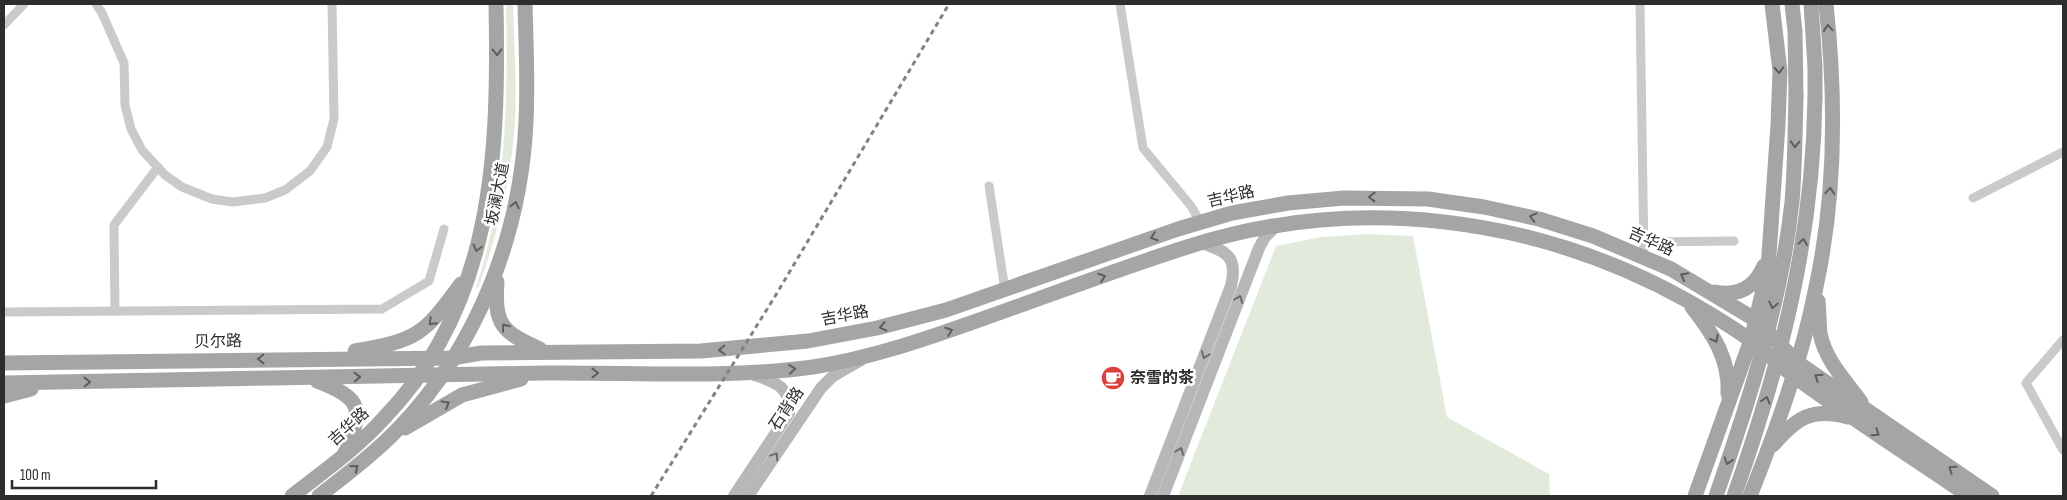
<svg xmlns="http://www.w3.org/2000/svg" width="2067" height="500" viewBox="0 0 2067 500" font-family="'Sofia Sans Condensed','Noto Sans SC',sans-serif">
<rect width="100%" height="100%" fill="#fff"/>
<g fill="#e2eadc">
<path d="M506,4H513C514,43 517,82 515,122C511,179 498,234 478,288L476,287C507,196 508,99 506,4Z"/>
<polygon points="1367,234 1413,236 1447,417 1549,474 1550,496 1178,496 1276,246 1321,237"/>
</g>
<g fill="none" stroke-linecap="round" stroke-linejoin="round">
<g stroke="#cacaca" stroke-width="9">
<polyline points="96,4 102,13 124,63 125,105 131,129 142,150 165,175 182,187 212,199 233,202 265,198 285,190 310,171 327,147 334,119 332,4"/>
<polyline points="1120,4 1143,148 1191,206 1200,222"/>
<polyline points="1640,4 1644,257"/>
<polyline points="4,25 24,4"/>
<polyline points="989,186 1005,290"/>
<polyline points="1973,198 2063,152"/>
<polyline points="1645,242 1734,241"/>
<polyline points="115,311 114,225 158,167"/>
<polyline points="4,312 382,309 429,281 444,229"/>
<polyline points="2063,340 2026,383 2063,450"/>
</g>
<g stroke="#b7b7b7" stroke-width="12">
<path d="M734,496L789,413C791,385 774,382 752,374"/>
<polyline points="748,496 821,388 833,376 861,360"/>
<path d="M1150,496L1231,286C1238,257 1227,251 1201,243"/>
<polyline points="1163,496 1259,248 1265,237 1277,225"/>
</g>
<g stroke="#a5a5a5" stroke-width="15">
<polyline points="1792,4 1795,31 1796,96"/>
<polyline points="1811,4 1815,67 1815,98"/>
<path d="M497,282C494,325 502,332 540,349"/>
<path d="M1715,292C1739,297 1755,287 1764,266"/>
<path d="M1818,301C1819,312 1819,323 1820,333C1825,360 1845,380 1861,402"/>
<path d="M1692,307C1713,334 1730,359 1728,394"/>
<path d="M355,351C417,340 423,336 461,284"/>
<polyline points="4,363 452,358 481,353 701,351 808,341 877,328 946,310 1178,229 1232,213 1288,203 1344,198 1428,199 1484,207 1539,219 1593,236 1671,269 1756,320 1798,363 1992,496"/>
<path d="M317,381C364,399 363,409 345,453"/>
<path d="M4,383C184,381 363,375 543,373C632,372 724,379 813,367C871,358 926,339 982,319C1050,295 1118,269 1187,247C1355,193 1536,216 1688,301C1709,313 1731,326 1750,340C1767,352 1781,367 1798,379C1854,420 1912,457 1969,496"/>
<polyline points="4,396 31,389"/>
<polyline points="405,428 462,395 521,379"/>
<path d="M1773,445C1796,418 1812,407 1848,417"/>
<path d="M292,496C324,471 357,448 384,418C494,304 499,153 496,4"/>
<path d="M319,496C347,474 375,453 400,427C478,345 521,234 526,121C528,82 526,43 525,4"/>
<polyline points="1695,496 1751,340 1768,269 1778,125 1780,71 1772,4"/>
<path d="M1750,496C1777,428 1802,359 1816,287C1836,195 1836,97 1826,4"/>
</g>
<polyline stroke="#828282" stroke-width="3" stroke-dasharray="5 4" stroke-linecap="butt" points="651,496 774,298 949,4"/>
<g stroke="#a5a5a5" stroke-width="15">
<path d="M1716,496C1749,401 1781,303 1792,202C1795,167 1795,131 1796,96"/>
<path d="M1734,496C1781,364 1813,239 1815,98"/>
</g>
</g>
<defs><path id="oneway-chevron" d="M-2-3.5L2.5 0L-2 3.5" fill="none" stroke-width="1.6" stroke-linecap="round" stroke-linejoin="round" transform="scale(1.25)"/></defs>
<g stroke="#5d5d5d">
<use href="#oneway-chevron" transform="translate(1828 28) rotate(-95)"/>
<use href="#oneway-chevron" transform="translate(497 52) rotate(89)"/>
<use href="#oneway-chevron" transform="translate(1779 70) rotate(87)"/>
<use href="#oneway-chevron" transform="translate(1795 144) rotate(92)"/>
<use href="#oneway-chevron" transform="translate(1830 191) rotate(-86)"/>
<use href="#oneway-chevron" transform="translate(1372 197) rotate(180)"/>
<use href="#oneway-chevron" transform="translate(515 205) rotate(-77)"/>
<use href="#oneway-chevron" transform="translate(1533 217) rotate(-166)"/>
<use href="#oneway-chevron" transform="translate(1154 237) rotate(160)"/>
<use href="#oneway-chevron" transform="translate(1803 242) rotate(-82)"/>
<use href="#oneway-chevron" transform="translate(477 248) rotate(105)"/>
<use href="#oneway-chevron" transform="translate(1684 276) rotate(-152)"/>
<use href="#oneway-chevron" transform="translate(1102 277) rotate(-20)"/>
<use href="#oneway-chevron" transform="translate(1773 305) rotate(103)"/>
<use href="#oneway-chevron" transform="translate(432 322) rotate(135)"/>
<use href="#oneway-chevron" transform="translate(505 327) rotate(-127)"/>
<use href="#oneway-chevron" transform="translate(883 327) rotate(167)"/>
<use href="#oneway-chevron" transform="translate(949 331) rotate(-20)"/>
<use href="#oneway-chevron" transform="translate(1715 339) rotate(61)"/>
<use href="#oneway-chevron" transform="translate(722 350) rotate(177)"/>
<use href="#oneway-chevron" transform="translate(261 359) rotate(179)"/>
<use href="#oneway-chevron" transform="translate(792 369) rotate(-6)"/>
<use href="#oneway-chevron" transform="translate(595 373)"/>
<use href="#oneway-chevron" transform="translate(357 377) rotate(-2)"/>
<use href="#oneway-chevron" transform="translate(1818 377) rotate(-146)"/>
<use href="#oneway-chevron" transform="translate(87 382) rotate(-1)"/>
<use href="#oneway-chevron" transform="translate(1766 400) rotate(-73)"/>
<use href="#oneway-chevron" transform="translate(446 404) rotate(-31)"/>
<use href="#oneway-chevron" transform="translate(1876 433) rotate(34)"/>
<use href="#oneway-chevron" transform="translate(1728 461) rotate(109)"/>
<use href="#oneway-chevron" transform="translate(355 468) rotate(-39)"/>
<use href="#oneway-chevron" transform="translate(1952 469) rotate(-146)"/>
</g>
<g stroke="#6b6b6b">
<use href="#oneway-chevron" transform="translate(1239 299) rotate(-69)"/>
<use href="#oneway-chevron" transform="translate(1205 355) rotate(111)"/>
<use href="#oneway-chevron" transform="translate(1180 451) rotate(-69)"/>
<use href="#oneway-chevron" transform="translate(775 456) rotate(-56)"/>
</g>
<defs>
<g id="cafe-disc" transform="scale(1.25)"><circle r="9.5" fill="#d9403b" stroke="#fff"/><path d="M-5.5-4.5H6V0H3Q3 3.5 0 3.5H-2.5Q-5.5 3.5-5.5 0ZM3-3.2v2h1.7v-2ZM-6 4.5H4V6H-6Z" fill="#fff"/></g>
</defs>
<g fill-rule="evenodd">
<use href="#cafe-disc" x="1113" y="378"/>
</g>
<g text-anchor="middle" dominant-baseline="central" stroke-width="5" stroke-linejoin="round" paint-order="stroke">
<g font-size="16" fill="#2d2d2d" stroke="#fff">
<text transform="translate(498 194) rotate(-79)">坂澜大道</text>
<text transform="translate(1231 197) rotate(-13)">吉华路</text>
<text transform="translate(1651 242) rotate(24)">吉华路</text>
<text transform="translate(845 316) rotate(-11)">吉华路</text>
<text transform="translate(218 342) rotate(-1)">贝尔路</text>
<text transform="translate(787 409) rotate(-56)">石背路</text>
<text transform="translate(349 427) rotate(-42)">吉华路</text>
</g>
<g font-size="16" font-weight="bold" fill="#2d2d2d" stroke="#fff" text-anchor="start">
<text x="1130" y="378">奈雪的茶</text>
</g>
</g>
<rect width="2067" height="500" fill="none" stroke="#2d2d2d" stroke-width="10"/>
<path d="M12 480v8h144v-8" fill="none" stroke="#2d2d2d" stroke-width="2.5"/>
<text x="20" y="480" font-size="15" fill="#2d2d2d" stroke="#ffffff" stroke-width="4" paint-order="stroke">100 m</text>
</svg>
